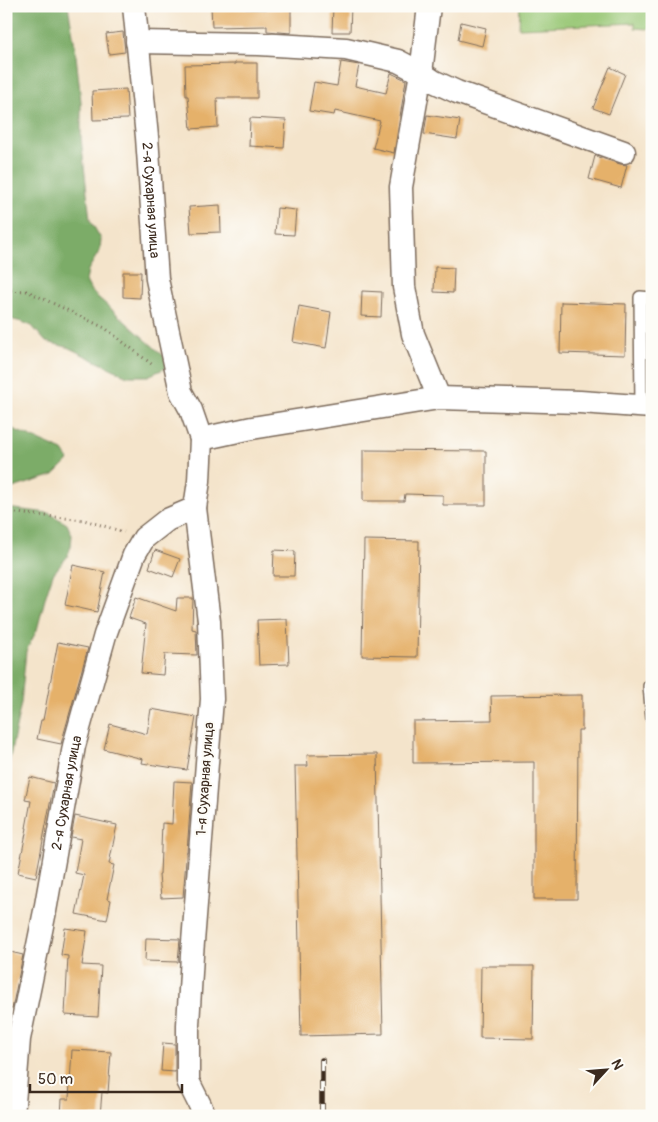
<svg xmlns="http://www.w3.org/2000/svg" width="658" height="1122" viewBox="0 0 658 1122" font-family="Pangolin,sans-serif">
<rect width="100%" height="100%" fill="#fdfcf7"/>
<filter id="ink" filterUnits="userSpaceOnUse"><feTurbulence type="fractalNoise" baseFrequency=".02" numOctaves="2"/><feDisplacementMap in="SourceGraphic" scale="10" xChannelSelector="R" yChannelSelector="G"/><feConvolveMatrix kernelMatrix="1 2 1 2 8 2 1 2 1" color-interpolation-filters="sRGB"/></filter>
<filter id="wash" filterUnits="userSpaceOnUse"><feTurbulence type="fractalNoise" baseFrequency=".0096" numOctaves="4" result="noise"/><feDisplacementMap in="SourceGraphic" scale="20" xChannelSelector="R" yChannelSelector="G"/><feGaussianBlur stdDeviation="1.12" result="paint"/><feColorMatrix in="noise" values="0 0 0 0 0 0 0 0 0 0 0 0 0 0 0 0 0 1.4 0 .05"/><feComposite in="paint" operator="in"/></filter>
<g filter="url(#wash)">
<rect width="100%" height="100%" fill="#f4e4cb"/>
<polygon fill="#9ac877" stroke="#6a794a" points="520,6 652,6 652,27 647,29 635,28 635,23 519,28"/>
<g fill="#7bac68" stroke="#5b6b43">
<polygon points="6,6 68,6 75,46 81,102 81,138 90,220 101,239 100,250 88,270 86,281 91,291 165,357 168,367 148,376 127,376 67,347 46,342 32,326 22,322 6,318"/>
<polygon points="6,426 63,451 69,460 54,475 13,488 6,486"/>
<polygon points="6,508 49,513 67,524 72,535 71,546 67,557 53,574 46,595 37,630 26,651 21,703 6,777"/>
</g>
<g id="blocks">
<g fill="#e5b16a">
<polygon points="211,6 245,6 245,9 291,9 291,33 267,31 267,26 212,27"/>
<polygon points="333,6 351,6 350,32 332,32"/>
<polygon points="461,22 486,28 482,46 458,40"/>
<polygon points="123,32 125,52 109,54 106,34"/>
<polygon points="341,62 359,65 355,86 386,93 391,73 406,80 394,153 373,148 380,121 335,111 334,115 309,111 314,82 337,86"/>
<polygon points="235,63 257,63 257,98 217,98 218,127 191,129 188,96 186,96 185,65 235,64"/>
<polygon points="610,67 625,74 609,114 593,108"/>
<polygon points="126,89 128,119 93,120 92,91"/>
<polygon points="427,115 460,120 457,139 424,134"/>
<polygon points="250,118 286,120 284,148 249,146"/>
<polygon points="595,156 620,164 627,165 621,188 589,179"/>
<polygon points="220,205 221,232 191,233 189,207"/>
<polygon points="277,208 296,210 294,235 275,234"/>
<polygon points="435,267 454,268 453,293 434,292"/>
<polygon points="123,272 141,272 140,298 123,297"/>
<polygon points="362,291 382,292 381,317 361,316"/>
<polygon points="561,302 626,304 625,355 560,353"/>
<polygon points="299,306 331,312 326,348 293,342"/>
<polygon points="363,450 486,451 486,505 443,505 443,495 405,494 404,501 363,501"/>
<polygon points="364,540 419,541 417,657 362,656"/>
<polygon points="155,550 180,559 173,577 149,568"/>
<polygon points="274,550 295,551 294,576 273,576"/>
<polygon points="73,565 105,572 97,612 65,605"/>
<polygon points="136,597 176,611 177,598 193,598 192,629 196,630 197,655 165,654 163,675 141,673 146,624 129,618"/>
<polygon points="287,619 289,664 259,665 257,620"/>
<polygon points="58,642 88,648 61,744 37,739 41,720 43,720"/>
<polygon points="582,695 582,730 578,730 577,899 534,899 534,762 413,763 413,721 492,720 491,696"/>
<polygon points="151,709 196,717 187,770 142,763 143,759 104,749 110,724 147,734"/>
<polygon points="377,754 383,1034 301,1036 295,766 308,766 307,755"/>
<polygon points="30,777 54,783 36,877 18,873 27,828 26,828 31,801 25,800"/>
<polygon points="174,781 192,782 187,852 186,852 186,860 183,897 161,898 159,875 160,875 162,823 172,824"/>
<polygon points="75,816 117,825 109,864 114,865 107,899 111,900 107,920 76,914 84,875 75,873 81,839 71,837"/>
<polygon points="65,928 87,931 82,965 101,966 98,1017 65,1015 68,956 61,955"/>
<polygon points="146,938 180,939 178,962 145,961"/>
<polygon points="6,951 23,955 12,1009 6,1008"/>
<polygon points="481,966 534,966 533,1039 480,1038"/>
<polygon points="163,1043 175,1044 175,1072 161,1071"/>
<polygon points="72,1050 111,1052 108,1093 102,1092 100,1116 61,1116 62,1099 69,1099"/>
</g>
</g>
</g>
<g filter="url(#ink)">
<use href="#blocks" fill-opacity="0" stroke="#7c6b5b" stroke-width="1"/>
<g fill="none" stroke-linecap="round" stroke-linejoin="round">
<g stroke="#7c6b5b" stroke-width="14">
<g id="lane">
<polyline points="641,407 640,297 652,298"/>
<polyline points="649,686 652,719"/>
</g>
</g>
<g stroke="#7c6b5b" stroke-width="25">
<g id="street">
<path id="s1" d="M134,6L147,137L157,279L181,392L191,410L201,439L199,481L195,508L209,621L212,699L192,955L188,1025V1081L200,1105L204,1116"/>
<polyline points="429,6 421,73 401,187 404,287 413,334 439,398"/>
<polyline points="137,42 259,44 346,49 398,61 421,73 433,81 457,92 624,152"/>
<polyline points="201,439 252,428 439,398 580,402 652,407"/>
<path id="s2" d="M13,1116L19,1039L45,911L74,746L105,635L134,555L144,538L167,520L195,508"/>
</g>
</g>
<g stroke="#7c6b5b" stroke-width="3" stroke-dasharray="1 4" stroke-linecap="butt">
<polyline points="6,290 27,291 105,328 154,366"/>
<polyline points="6,512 84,520 124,532"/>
</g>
<use href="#lane" stroke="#fff" stroke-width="11"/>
<use href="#street" stroke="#fff" stroke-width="22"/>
<g stroke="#3b2a1e" stroke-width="5.5">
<polyline id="rail" points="322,1060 322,1114"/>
</g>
<use href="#rail" stroke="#fdfcf7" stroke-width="4" stroke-dasharray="11" stroke-linecap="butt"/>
</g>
</g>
<g text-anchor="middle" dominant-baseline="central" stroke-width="4.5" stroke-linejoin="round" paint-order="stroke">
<g font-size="14" fill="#3b2a1e" stroke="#fdfcf7">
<text stroke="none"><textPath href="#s1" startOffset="195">2-я Сухарная улица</textPath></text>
<text transform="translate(205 779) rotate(-86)">1-я Сухарная улица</text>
<text stroke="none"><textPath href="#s2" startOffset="328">2-я Сухарная улица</textPath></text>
</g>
</g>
<rect width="658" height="1122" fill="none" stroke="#fdfcf7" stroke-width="25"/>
<g transform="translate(606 1070) rotate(64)" stroke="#fdfcf7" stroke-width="4" paint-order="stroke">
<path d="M0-4L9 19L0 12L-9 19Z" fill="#3b2a1e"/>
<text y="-8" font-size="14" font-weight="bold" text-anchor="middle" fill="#3b2a1e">N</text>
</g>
<path d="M30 1084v8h152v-8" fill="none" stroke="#3b2a1e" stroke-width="2.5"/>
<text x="38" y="1084" font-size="15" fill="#3b2a1e" stroke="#fdfcf7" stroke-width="4" paint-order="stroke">50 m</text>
</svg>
